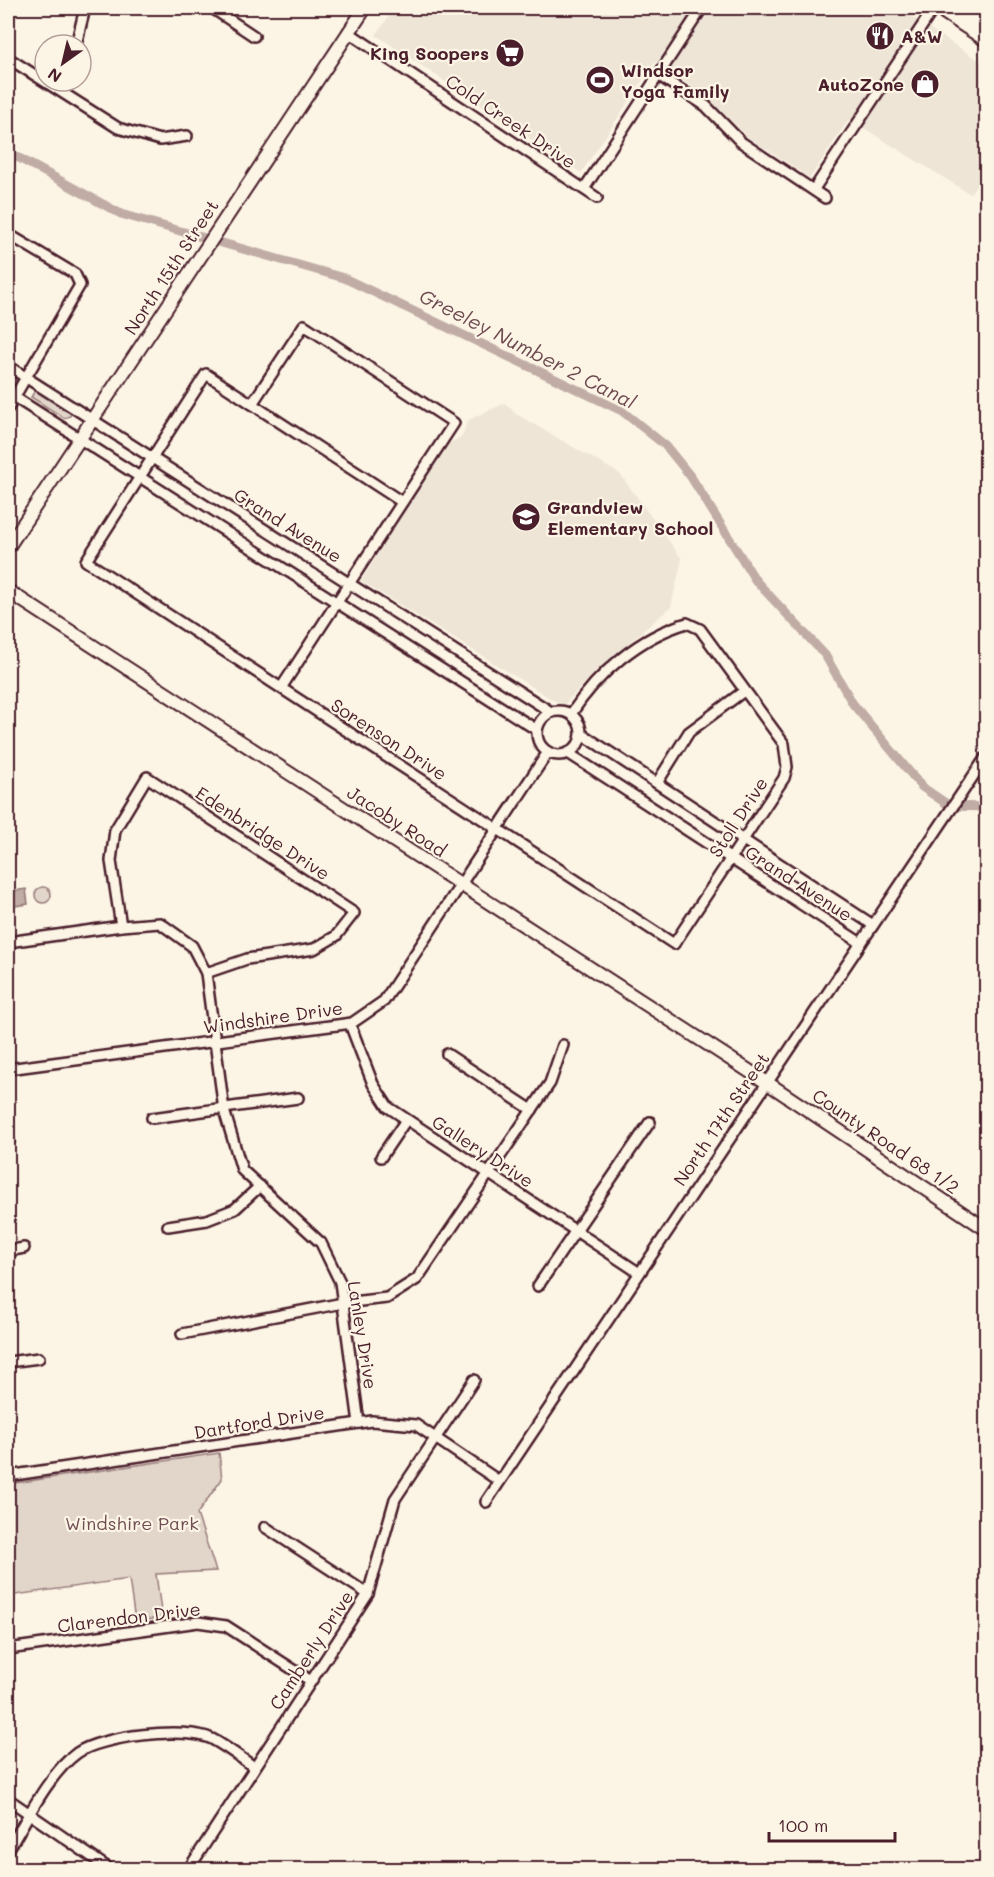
<svg xmlns="http://www.w3.org/2000/svg" width="994" height="1877" viewBox="0 0 994 1877" font-family="Mali,sans-serif">
<rect width="100%" height="100%" fill="#fcf5e5"/>
<filter id="ink" filterUnits="userSpaceOnUse"><feTurbulence type="fractalNoise" baseFrequency=".0167" numOctaves="2"/><feDisplacementMap in="SourceGraphic" scale="12" xChannelSelector="R" yChannelSelector="G"/><feConvolveMatrix kernelMatrix="1 2 1 2 8 2 1 2 1" color-interpolation-filters="sRGB"/></filter>
<g filter="url(#ink)">
<g fill="#eee5d7">
<polygon points="395,8 898,8 986,65 986,172 970,194 849,119 810,178 748,137 707,97 655,62 581,173 376,35"/>
<polygon points="505,403 516,414 620,474 682,559 671,607 595,672 563,706 361,581 445,446 462,436 468,420"/>
</g>
<g fill="#e2d5ca" stroke="#967a7a" stroke-width="1.5">
<polygon points="36,389 72,410 70,416 64,418 31,397"/>
<circle cx="43" cy="895" r="8"/>
<polygon points="219,1453 222,1479 197,1514 216,1571 156,1574 162,1618 135,1621 129,1579 8,1596 8,1484"/>
</g>
<polygon fill="#c0aca5" stroke="#917474" stroke-width="1.5" points="26,889 28,904 8,907 8,892"/>
<g fill="none" stroke-linecap="round" stroke-linejoin="round">
<polyline stroke="#c0aca5" stroke-width="9" points="8,152 121,214 344,278 622,411 666,446 691,477 756,581 825,655 853,704 922,787 950,806 986,807"/>
<g stroke="#4a1f2b" stroke-width="14">
<g id="street">
<polyline points="212,8 254,36"/>
<polyline points="348,32 597,198"/>
<polyline points="76,45 85,8"/>
<polyline points="8,58 118,128 160,140 187,136"/>
<polyline points="658,75 706,106 741,142 825,198"/>
<polyline points="584,189 702,8"/>
<polyline points="814,189 934,8"/>
<polyline points="8,234 75,274 80,285 8,408"/>
<polyline points="8,366 551,712"/>
<polyline points="8,393 537,730"/>
<polyline points="252,404 304,325 454,423 281,688"/>
<path d="M402,502L206,374L86,561L674,944L784,778L787,767L784,744L700,629L687,623C639,637 598,673 571,714"/>
<circle cx="559" cy="733" r="22"/>
<polyline points="582,734 873,925"/>
<polyline points="568,753 861,943"/>
<polyline points="657,783 689,732 744,691"/>
<polyline points="121,926 111,861 115,830 147,777 354,913 336,936 314,949 247,959 206,973"/>
<polyline points="8,942 121,926 160,923 192,946 206,973 224,1110 242,1170 321,1243 340,1282 359,1423"/>
<polyline points="350,1024 373,1084 388,1107 638,1272"/>
<polyline points="447,1054 532,1110"/>
<polyline points="8,1069 352,1023 384,1001 548,752"/>
<polyline points="152,1118 298,1098"/>
<polyline points="8,1141 9,1141"/>
<polyline points="381,1157 406,1120"/>
<polyline points="168,1226 207,1220 235,1209 260,1186"/>
<polyline points="8,1251 24,1248"/>
<polyline points="538,1286 650,1122"/>
<polyline points="182,1334 343,1303 387,1298 417,1279 550,1083 563,1045"/>
<polyline points="8,1362 39,1358"/>
<polyline points="8,1476 372,1421 416,1425 499,1481"/>
<polyline points="486,1502 986,757"/>
<polyline points="265,1527 368,1594"/>
<polyline points="8,1649 198,1622 226,1626 311,1681"/>
<polyline points="8,1799 111,1870"/>
<path d="M8,1850C26,1821 49,1773 77,1753C101,1736 185,1726 212,1739C227,1747 241,1758 254,1767"/>
<polyline points="188,1870 368,1594 395,1499 474,1380"/>
</g>
</g>
<g stroke="#4a1f2b" stroke-width="16">
<g id="secondary">
<polyline points="8,547 365,8"/>
<polyline points="8,591 766,1082 986,1229"/>
</g>
</g>
<g stroke="#4a1f2b" stroke-width="18">
<g id="primary">
<polyline points="939,8 986,39"/>
<polyline points="956,8 986,27"/>
</g>
</g>
<use href="#street" stroke="#fcf5e5" stroke-width="9"/>
<use href="#secondary" stroke="#fcf5e5" stroke-width="12"/>
<use href="#primary" stroke="#fcf5e5" stroke-width="14"/>
</g>
</g>
<defs>
<g id="restaurant-disc" transform="scale(1.5)"><circle r="9.5" fill="#4a1f2b" stroke="#fcf5e5"/><path d="M-5-6h1v4h1v-4h1v4h1v-4h1v5L-1.5 .5V6h-2V.5L-5-1ZM5-6V6H3V1.5H1.5Q1.5-4 5-6Z" fill="#fff"/></g>
<g id="supermarket-disc" transform="scale(1.5)"><circle r="9.5" fill="#4a1f2b" stroke="#fcf5e5"/><path d="M-6-5.5h2.5l.6 2H6L4.5 2H-2.5L-4.4-4H-6ZM-1.5 3.2a1.3 1.3 0 1 0 .1 0ZM3 3.2a1.3 1.3 0 1 0 .1 0Z" fill="#fff"/></g>
<g id="stadium-disc" transform="scale(1.5)"><circle r="9.5" fill="#4a1f2b" stroke="#fcf5e5"/><path d="M0-5a6.5 5 0 1 0 0 10a6.5 5 0 1 0 0-10ZM-3.5-1.8h7v3.6h-7Z" fill="#fff"/></g>
<g id="shop-disc" transform="scale(1.5)"><circle r="9.5" fill="#4a1f2b" stroke="#fcf5e5"/><path d="M-5-2.5h2.3a2.7 3.5 0 0 1 5.4 0H5L5.5 6h-11ZM-1.5-2.5h3a1.5 2.3 0 0 0-3 0Z" fill="#fff"/></g>
<g id="school-disc" transform="scale(1.5)"><circle r="9.5" fill="#4a1f2b" stroke="#fcf5e5"/><path d="M0-5L7-2L0 1L-7-2ZM-4 1L0 2.5L4 1V4Q0 6-4 4Z" fill="#fff"/></g>
</defs>
<g fill-rule="evenodd">
<use href="#restaurant-disc" x="880" y="36"/>
<use href="#supermarket-disc" x="510" y="53"/>
<use href="#stadium-disc" x="600" y="80"/>
<use href="#shop-disc" x="925" y="84"/>
<use href="#school-disc" x="526" y="517"/>
</g>
<g text-anchor="middle" dominant-baseline="central" stroke-width="4.5" stroke-linejoin="round" paint-order="stroke">
<g font-size="18" font-weight="bold" fill="#4a1f2b" stroke="#fcf5e5" text-anchor="start">
<text x="901" y="36">A&amp;W</text>
<text x="489" y="53" text-anchor="end">King Soopers</text>
<text x="621" y="70">Windsor<tspan x="621" dy="21">Yoga Family</tspan></text>
<text x="904" y="84" text-anchor="end">AutoZone</text>
<text x="547" y="507">Grandview<tspan x="547" dy="21">Elementary School</tspan></text>
</g>
<g font-size="18" fill="#4a1f2b" stroke="#fcf5e5">
<text transform="translate(511 121) rotate(34)">Cold Creek Drive</text>
<text transform="translate(171 267) rotate(-57)">North 15th Street</text>
<text transform="translate(288 525) rotate(32)">Grand Avenue</text>
<text transform="translate(389 739) rotate(33)">Sorenson Drive</text>
<text transform="translate(738 817) rotate(-57)">Stoll Drive</text>
<text transform="translate(397 821) rotate(33)">Jacoby Road</text>
<text transform="translate(263 833) rotate(33)">Edenbridge Drive</text>
<text transform="translate(799 883) rotate(33)">Grand Avenue</text>
<text transform="translate(273 1017) rotate(-8)">Windshire Drive</text>
<text transform="translate(721 1119) rotate(-56)">North 17th Street</text>
<text transform="translate(886 1141) rotate(34)">County Road 68 1/2</text>
<text transform="translate(483 1151) rotate(33)">Gallery Drive</text>
<text transform="translate(363 1335) rotate(81)">Lanley Drive</text>
<text transform="translate(259 1422) rotate(-9)">Dartford Drive</text>
<text transform="translate(129 1617) rotate(-7)">Clarendon Drive</text>
<text transform="translate(311 1650) rotate(-57)">Camberly Drive</text>
</g>
<g font-size="18" fill="#704c53" stroke="#fcf5e5">
<text x="132" y="1523">Windshire Park</text>
</g>
<g font-size="20" font-style="italic" fill="#6d4950" stroke="#fcf5e5">
<text transform="translate(528 348) rotate(27)">Greeley Number 2 Canal</text>
</g>
</g>
<rect width="994" height="1877" fill="none" stroke="#fcf5e5" stroke-width="30"/>
<rect x="15" y="15" width="964" height="1847" fill="none" stroke="#4a1f2b" stroke-width="2" filter="url(#ink)"/>
<g transform="translate(63 63) rotate(214)"><circle r="28" fill="#fcf5e5" stroke="#b59f9b" stroke-width="1.5"/>
<path d="M0-4.5L10 22L0 15L-10 22Z" fill="#4a1f2b"/>
<text y="-9" font-size="16" font-weight="bold" text-anchor="middle" fill="#4a1f2b">N</text>
</g>
<path d="M769 1832v9h126v-9" fill="none" stroke="#4a1f2b" stroke-width="3"/>
<text x="778" y="1832" font-size="18" fill="#4a1f2b" stroke="#fcf5e5" stroke-width="4.5" paint-order="stroke">100 m</text>
</svg>
